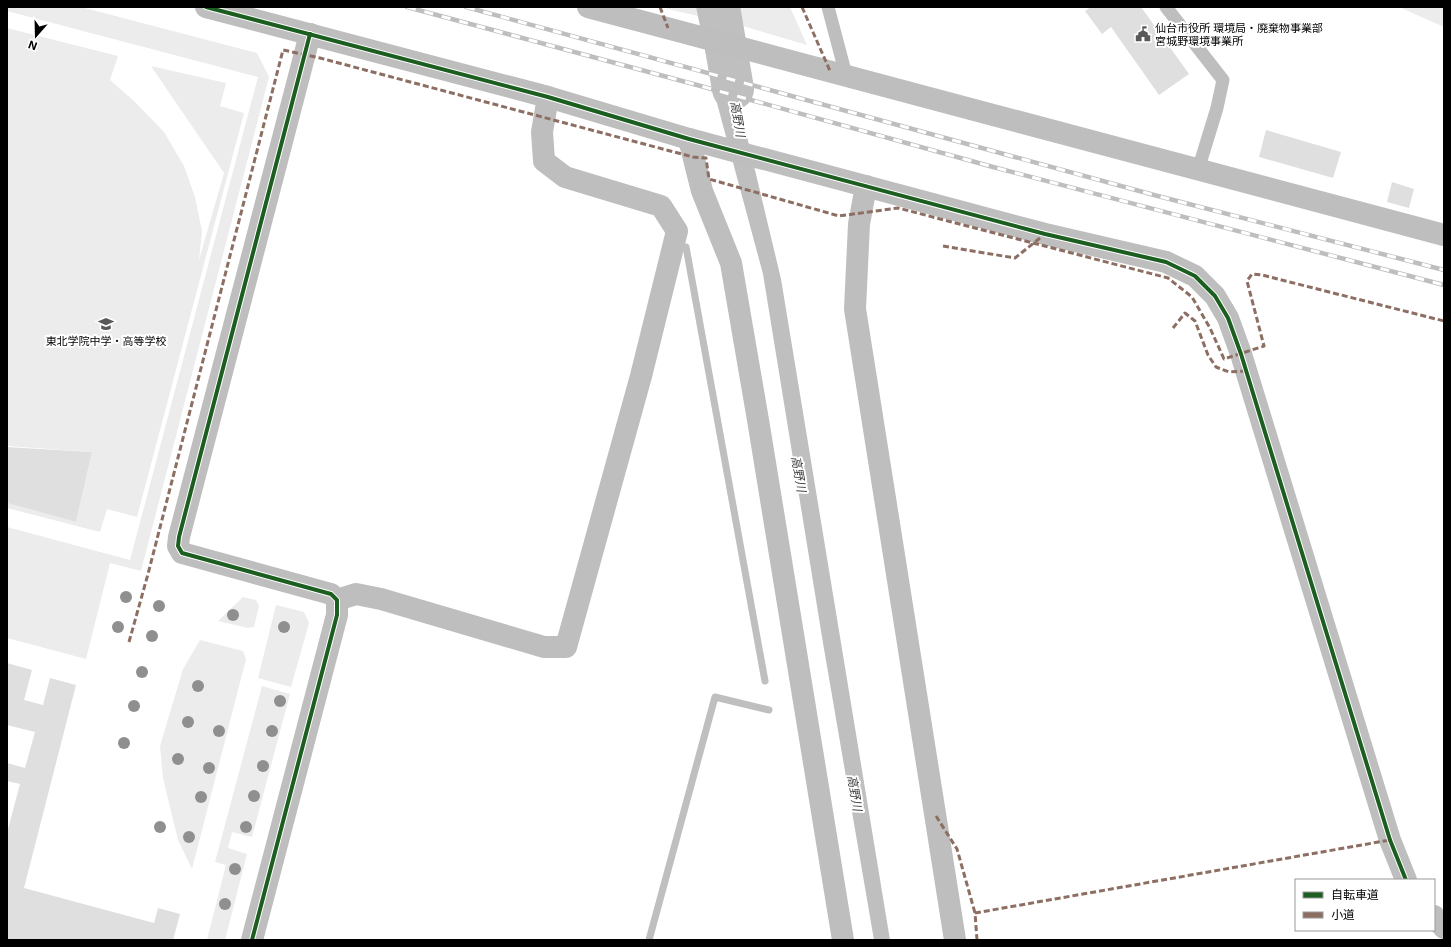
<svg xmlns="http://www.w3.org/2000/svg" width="1451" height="947" viewBox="0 0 1451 947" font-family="Inter,'Noto Sans JP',sans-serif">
<rect width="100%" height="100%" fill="#fff"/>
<g fill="#ececec">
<polygon points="7,7 81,7 257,53 269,77 141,571 110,563 86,659 7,638 7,527 130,560 258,77 7,11"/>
<polygon points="667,7 696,7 698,16 667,9"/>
<polygon points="723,7 790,7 807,45 726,21"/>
<polygon points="1399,7 1444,7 1444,27"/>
<polygon points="7,28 118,56 110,80 134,101 164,132 184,166 195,197 202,231 199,260 224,173 151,66 226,83 220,106 244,113 137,517 107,509 100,532 7,508 7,503 76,522 92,452 7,446"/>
<polygon points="243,597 256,600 259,606 254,627 248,628 218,621"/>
<polygon points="276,605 304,612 309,623 291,687 258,678"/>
<polygon points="200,640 243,651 246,659 192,869 178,840 163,778 160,746 183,669"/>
<polygon points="262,686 290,694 252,837 232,832 228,848 247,854 225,940 207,940 226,865 215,862"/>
</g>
<polygon fill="#bfbfbf" points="696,7 716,7 781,279 890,940 874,940 823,643 763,274 714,92"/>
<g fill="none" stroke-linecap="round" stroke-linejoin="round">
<g stroke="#bfbfbf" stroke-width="7">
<polyline points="686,247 765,681"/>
<polyline points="649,940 715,697 769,710"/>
</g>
<polyline stroke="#bfbfbf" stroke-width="42" points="719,7 733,89"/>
</g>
<g fill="#dfdfdf">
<polygon points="1091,7 1141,7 1189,74 1159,95 1111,27 1102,34 1085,11"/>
<polygon points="1266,130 1341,152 1333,178 1259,157"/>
<polygon points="1392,182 1414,189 1409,208 1387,202"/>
<polygon points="7,447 92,452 76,522 7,503"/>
<polygon points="7,663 32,670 24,700 43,705 50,678 76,685 24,888 154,923 158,908 180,914 173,940 7,940 7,833 20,784 7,781 7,763 25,768 35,732 7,725"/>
</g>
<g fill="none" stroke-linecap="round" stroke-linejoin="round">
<g stroke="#bebebe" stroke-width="13">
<polyline points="828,7 846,75"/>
<polyline points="1166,7 1223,80 1217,108 1198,170"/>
</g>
<g stroke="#bebebe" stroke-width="22">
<polyline points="206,7 548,97 689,139 1045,234 1166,262 1195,276 1215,296 1228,318 1241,354 1390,840 1406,880"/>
<polyline points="588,7 1444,235"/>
<polyline points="689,139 702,191 731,263 758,420 843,940"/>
<polyline points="866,186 859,224 855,309 955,940"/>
<polyline points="337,600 356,594 381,599 544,647 566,647 641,376 677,231 661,206 565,177 544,161 542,132 548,97"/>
<polyline points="1434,916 1444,928"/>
<polyline points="252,940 337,615 337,600 331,594 182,553 178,546 179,537 310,34"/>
</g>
<g stroke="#bebebe" stroke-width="4.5">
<g id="rail">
<polyline points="407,7 697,85 993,167 1444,285"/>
<polyline points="466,7 1154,195 1444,270"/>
</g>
</g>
<use href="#rail" stroke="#fff" stroke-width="3" stroke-dasharray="9" stroke-linecap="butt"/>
<g stroke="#8d6e63" stroke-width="3" stroke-dasharray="6 3" stroke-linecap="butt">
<polyline points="660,7 668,28"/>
<polyline points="802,7 830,71"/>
<polyline points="943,246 1015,258 1045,234"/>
<polyline points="1173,328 1185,313 1195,321 1208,355 1216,367 1229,372 1246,371"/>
<polyline points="129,642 148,574 283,50 320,58 693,157 706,158 709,179 839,216 898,208 1168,278 1192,297 1210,328 1224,359 1264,346 1247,281 1252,274 1262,275 1444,321"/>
<polyline points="936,816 957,849 975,913"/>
<polyline points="977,940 975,913 1390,840"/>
</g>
<g stroke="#fff" stroke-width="6">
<g id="cycleway">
<polyline points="206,7 548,97 689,139 1045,234 1166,262 1195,276 1215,296 1228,318 1241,354 1390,840 1406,880"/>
<polyline points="252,940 337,615 337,600 331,594 182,553 178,546 179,537 310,34"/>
</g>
</g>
<use href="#cycleway" stroke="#1b5e20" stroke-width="4"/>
</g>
<g fill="#8f8f8f">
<circle cx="126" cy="597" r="6"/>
<circle cx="159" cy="606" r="6"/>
<circle cx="233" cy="615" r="6"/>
<circle cx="118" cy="627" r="6"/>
<circle cx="284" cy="627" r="6"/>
<circle cx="152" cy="636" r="6"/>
<circle cx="142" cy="672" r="6"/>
<circle cx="198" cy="686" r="6"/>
<circle cx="280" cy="701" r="6"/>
<circle cx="134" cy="706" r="6"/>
<circle cx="188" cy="722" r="6"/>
<circle cx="219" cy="731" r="6"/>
<circle cx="272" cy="731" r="6"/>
<circle cx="124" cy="743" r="6"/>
<circle cx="178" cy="759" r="6"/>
<circle cx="263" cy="766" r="6"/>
<circle cx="209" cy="768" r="6"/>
<circle cx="254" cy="796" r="6"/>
<circle cx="201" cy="797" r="6"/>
<circle cx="160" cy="827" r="6"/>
<circle cx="246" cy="827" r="6"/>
<circle cx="189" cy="837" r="6"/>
<circle cx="235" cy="869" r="6"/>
<circle cx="225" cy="904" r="6"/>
</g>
<defs>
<g id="civic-bare" transform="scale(1.2)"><path d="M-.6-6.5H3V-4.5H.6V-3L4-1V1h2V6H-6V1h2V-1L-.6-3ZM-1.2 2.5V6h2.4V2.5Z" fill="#595959" stroke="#fff" stroke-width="2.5" paint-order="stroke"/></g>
<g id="school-bare" transform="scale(1.2)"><path d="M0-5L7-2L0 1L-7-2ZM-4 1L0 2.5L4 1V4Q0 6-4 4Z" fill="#595959" stroke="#fff" stroke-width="2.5" paint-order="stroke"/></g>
</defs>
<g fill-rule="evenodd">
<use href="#civic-bare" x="1143" y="34"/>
<use href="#school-bare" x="106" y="324"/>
</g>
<g text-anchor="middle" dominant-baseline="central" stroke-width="4" stroke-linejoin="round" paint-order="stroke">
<g font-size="11" fill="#000" stroke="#fff" text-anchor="start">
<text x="1155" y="28">仙台市役所 環境局・廃棄物事業部<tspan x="1155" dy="13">宮城野環境事業所</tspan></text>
<text x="106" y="341" text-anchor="middle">東北学院中学・高等学校</text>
</g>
<g font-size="12" font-style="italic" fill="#444" stroke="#fff">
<text transform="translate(738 119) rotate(80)">高野川</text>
<text transform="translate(799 474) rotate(80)">高野川</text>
<text transform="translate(855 793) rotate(80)">高野川</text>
</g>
</g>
<rect width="1451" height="947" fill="none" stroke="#000000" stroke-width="16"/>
<rect x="1295" y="879" width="140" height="52" fill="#ffffff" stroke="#999999"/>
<rect x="1303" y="892" width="20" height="6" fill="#1b5e20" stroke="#999999"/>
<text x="1331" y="899" font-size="12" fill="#000000">自転車道</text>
<rect x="1303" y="912" width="20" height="6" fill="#8d6e63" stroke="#999999"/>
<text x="1331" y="919" font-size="12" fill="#000000">小道</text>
<g transform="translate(36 36) rotate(200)" stroke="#ffffff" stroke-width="3" paint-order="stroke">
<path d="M0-3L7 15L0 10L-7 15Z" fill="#000000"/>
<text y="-6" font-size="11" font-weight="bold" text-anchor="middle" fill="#000000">N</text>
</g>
</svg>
